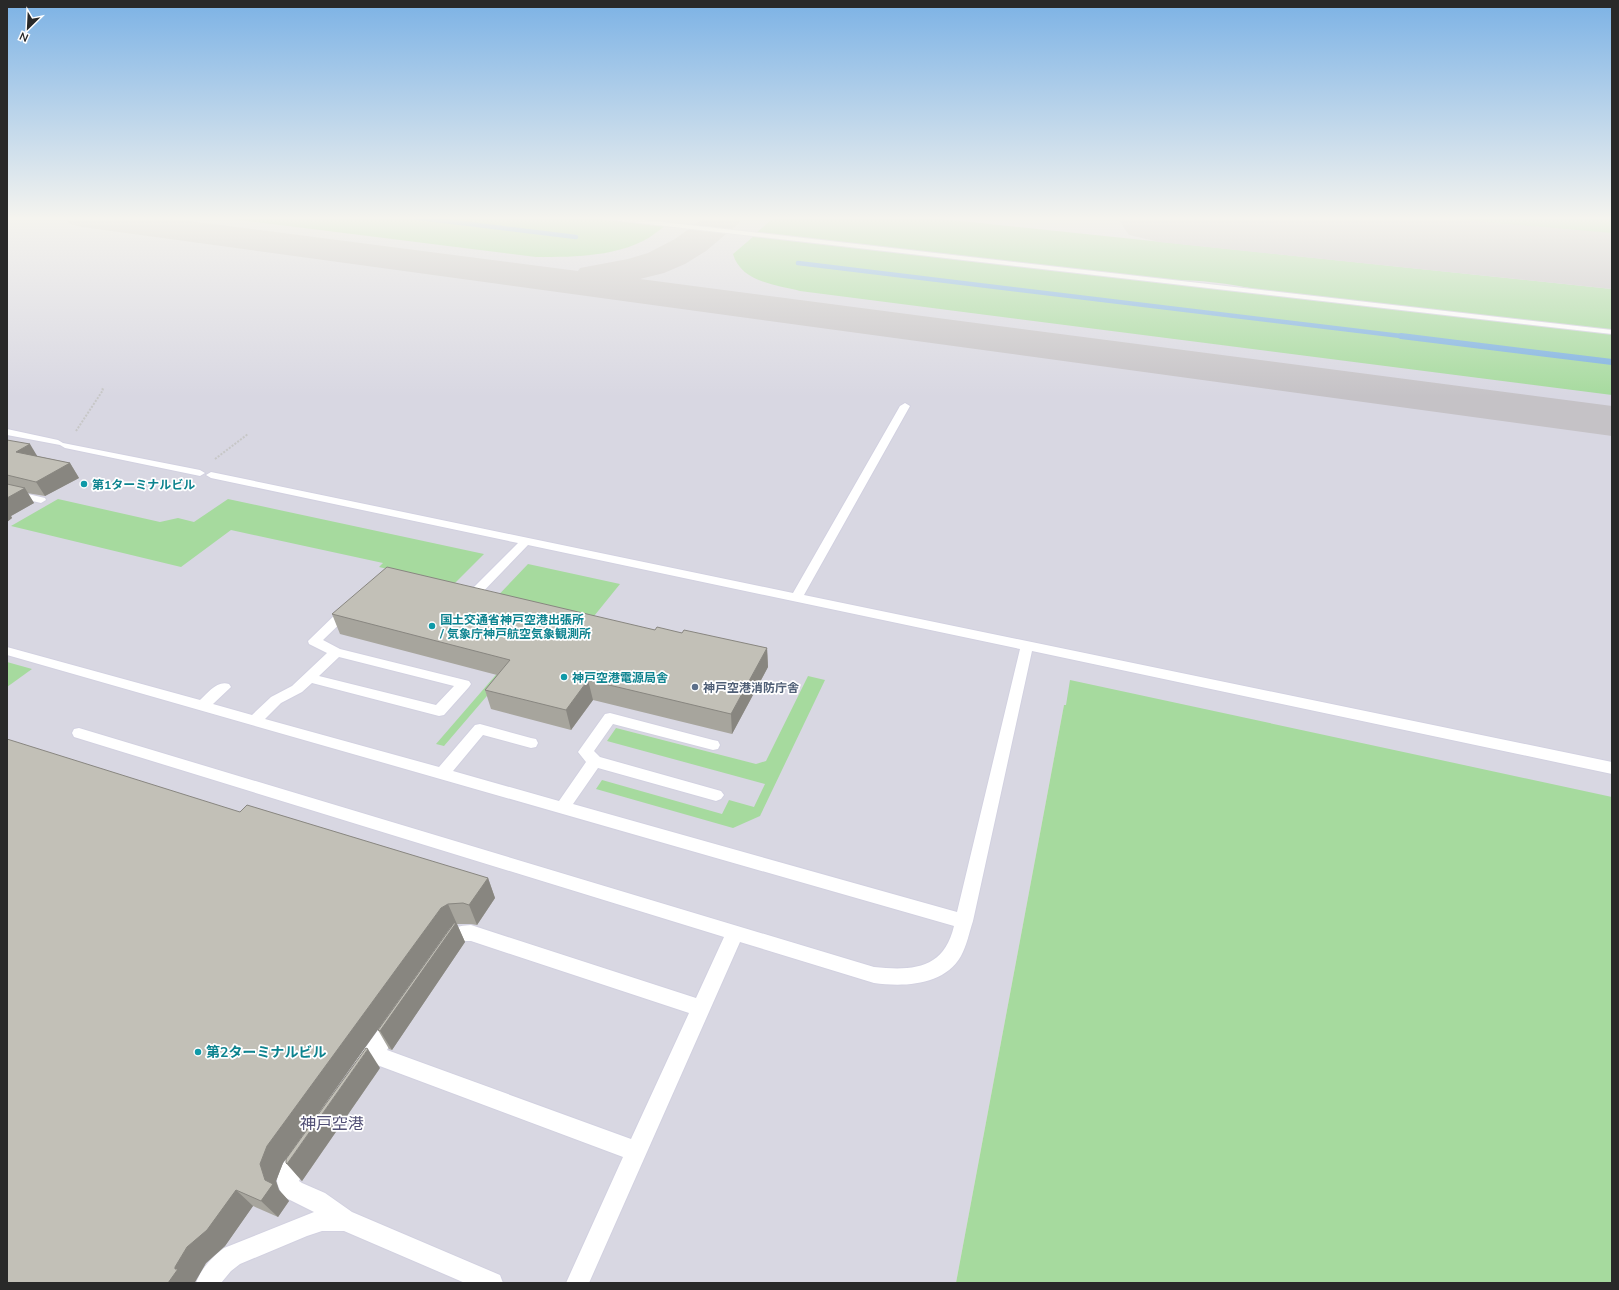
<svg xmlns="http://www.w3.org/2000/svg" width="1619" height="1290" viewBox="0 0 1619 1290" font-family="Mulish,'Noto Sans JP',sans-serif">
<rect width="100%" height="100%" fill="#e9e6dc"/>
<polygon fill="#d8d7e2" points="7,217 1612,217 1612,827 1064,705 956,1283 7,1283"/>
<g fill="#a6da9e">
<path d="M215,217H590L666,225C658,231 651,237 643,241C611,257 571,257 536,257Z"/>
<path d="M775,217H922L1612,289V330L1258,290C1229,283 1200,280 1170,280L756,233Z"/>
<polygon points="1391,217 1612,217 1612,237"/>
<path d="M754,236L1612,334V395L800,291C776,285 741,282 733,254Z"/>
<polygon points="58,499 160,522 178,518 194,522 228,499 484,554 454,584 379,567 383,563 231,530 181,567 11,526"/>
<polygon points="528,564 620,584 586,626 553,619 444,746 436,744 545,618 489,605"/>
<polygon points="7,662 32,669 7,687"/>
<polygon points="808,676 825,680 760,816 733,828 596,789 602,780 722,814 729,800 754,807 765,784 607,741 616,728 756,764 766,761"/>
<polygon points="1070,680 1612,797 1612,1283 956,1283 1064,705 1066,705"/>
</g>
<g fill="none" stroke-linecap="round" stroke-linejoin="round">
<g stroke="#7aafe0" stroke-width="4.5">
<polyline points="412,217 576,237"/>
<polyline points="798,263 1409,337"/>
</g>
<polyline stroke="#7aafe0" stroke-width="6" points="1401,336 1612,362"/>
<polygon fill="#c5c2c6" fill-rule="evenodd" points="65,217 158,217 578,271 580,268 628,259 648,253 675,239 705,217 743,217 738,224 706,251 685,264 664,273 640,279 1612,406 1612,436 82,227 70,224"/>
<polygon fill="#c5c2c6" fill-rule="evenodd" points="1117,217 1431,217 1612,233 1612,289 1159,242 1129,235"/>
<g stroke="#d2d1e0" stroke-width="2">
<g id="service">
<polygon points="601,217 618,217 1612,330 1612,334 604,219"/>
<path d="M905,403L910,406L804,595L1612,762V774L1032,651L973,921C969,933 967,945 961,956C944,986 903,987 874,983L740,942L589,1283H566L623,1157L377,1065L369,1076L362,1079L355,1076L352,1069L355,1062L386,1019L393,1016L400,1019L402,1025L387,1050L631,1139L689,1013L471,941H461L454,950L448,952L442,950L439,944C447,928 455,926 471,925L696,998L724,937L74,737L72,733L74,729L79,728L874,967C913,971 944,969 954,926L7,655V647L200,700C208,693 217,680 229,684L231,687L213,704L252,715L271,697L292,686L327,653L309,644L308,641L343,607H351L353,610L351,613L323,640L340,649L469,681L471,684L469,687L444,715L439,716L312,683L302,692L281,703L265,719L439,767L475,725L480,724L531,738L536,739L538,743L536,747L531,748L483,735L453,771L559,801L586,762L578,752L605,714L610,713L713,740L718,741L720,745L718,749L713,750L613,724L594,751L600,757L721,791L724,795L721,799L716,801L598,768L573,804L957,912L1020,649L528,545L475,600L471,601L462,599L460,596L462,593H468L518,543L211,478L206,475L211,472L793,593L900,406ZM339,657L454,686L436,705L319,676Z"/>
<polygon points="7,429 58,440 63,443 200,470 205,473 200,476 65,448 60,445 7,435"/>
<polygon points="7,489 45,498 46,500 41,503 7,495"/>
<path d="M301,1146L308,1149L311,1156L299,1181L302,1183L325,1193L352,1212L500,1275L503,1283H465L344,1231H322L307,1236L240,1264L231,1271L221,1283H196C201,1269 212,1257 224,1248L314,1212L282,1196C281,1191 277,1185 277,1181C278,1168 290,1150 301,1146Z"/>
</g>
</g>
<g stroke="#c7c7c7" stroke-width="2" stroke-dasharray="2 1.5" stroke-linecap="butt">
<polyline points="76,431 103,390 102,388"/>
<polyline points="215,459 248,434"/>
</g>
<use href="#service" fill="#fff" fill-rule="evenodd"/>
</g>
<g fill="#a7a59d">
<polygon points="7,440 37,456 70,463 79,478 45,496 27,493 34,503 11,516 12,518 7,522"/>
<polygon points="332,614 655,630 682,633 767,648 768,667 732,734 593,700 571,730 491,709 485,690 497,675 340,634"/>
<polygon points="240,812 488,878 495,898 477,925 471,924 457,924 465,942 392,1050 389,1049 378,1030 451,928 450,928 283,1163 276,1181 279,1190 289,1201 278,1217 253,1206 225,1246 206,1263 195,1282 7,1283"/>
<polygon points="380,1068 302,1181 301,1180 286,1163"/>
</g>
<g fill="#888680">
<polygon points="30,444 39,459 16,452"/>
<polygon points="70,463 79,478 45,496 36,482"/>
<polygon points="25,488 34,503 11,516 12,518 7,522 7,498"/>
<polygon points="767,648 768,667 732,734 731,714"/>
<polygon points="588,680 593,700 571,730 566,710"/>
<polygon points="488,878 495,898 477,925 469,905"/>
<polygon points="448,904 465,942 392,1050 380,1031 454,926 450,928 283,1163 276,1181 279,1190 289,1201 278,1217 261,1201 265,1180 260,1164 267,1146 441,908"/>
<polygon points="368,1049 380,1068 302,1181 287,1164"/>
<polygon points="236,1190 253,1206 225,1246 206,1263 195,1282 196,1283 168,1283 175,1269 175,1267 187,1247"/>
</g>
<g fill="#c2c0b7" stroke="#888680">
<polygon points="7,440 30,444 16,452 70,463 36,482 7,475"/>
<polygon points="7,484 25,488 7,498"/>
<polygon points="387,567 655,630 657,627 682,633 684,630 767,648 731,714 588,680 566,710 485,690 510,660 332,614"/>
<polygon points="7,739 240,812 247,805 488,878 469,905 463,903 448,904 441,908 267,1146 260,1164 265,1180 273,1184 261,1201 236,1190 207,1230 187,1247 175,1267 175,1269 178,1269 168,1283 7,1283"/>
<polygon points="454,923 456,923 380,1031 378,1030"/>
<polygon points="366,1048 368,1049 287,1164 286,1163 286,1159"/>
</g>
<linearGradient id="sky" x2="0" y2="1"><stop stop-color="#7cb2e5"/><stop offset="0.55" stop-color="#f5f4ef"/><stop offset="1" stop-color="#f5f4ef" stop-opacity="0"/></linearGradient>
<rect width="1619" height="397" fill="url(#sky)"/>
<g fill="#0f9aa8" stroke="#fff" stroke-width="1.5">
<circle cx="84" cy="484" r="4"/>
<circle cx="432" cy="626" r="4"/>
<circle cx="564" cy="677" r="4"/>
<circle cx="198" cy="1052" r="4"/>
</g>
<circle fill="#5c6f8a" stroke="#fff" stroke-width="1.5" cx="695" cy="687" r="4"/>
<g text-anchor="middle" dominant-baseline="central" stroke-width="3.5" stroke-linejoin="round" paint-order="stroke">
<g font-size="12" font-weight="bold" fill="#0d838f" stroke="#fff" text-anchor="start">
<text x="92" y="484">第1ターミナルビル</text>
<text x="440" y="619">国土交通省神戸空港出張所<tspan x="440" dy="14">/ 気象庁神戸航空気象観測所</tspan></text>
<text x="572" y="677">神戸空港電源局舎</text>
</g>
<g font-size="12" font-weight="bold" fill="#4e5e75" stroke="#fff" text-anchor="start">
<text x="703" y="687">神戸空港消防庁舎</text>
</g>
<g font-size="14" font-weight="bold" fill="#0d838f" stroke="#fff" text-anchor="start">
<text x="206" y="1052">第2ターミナルビル</text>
</g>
<g font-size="16" fill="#504e74" stroke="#fff">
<text x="332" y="1123">神戸空港</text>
</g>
</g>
<rect width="1619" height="1290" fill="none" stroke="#292929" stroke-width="16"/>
<g transform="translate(28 28) rotate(204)" stroke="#ffffff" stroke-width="3" paint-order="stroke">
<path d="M0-3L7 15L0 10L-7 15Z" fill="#292929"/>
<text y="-6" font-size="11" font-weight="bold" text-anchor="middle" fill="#292929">N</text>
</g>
</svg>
